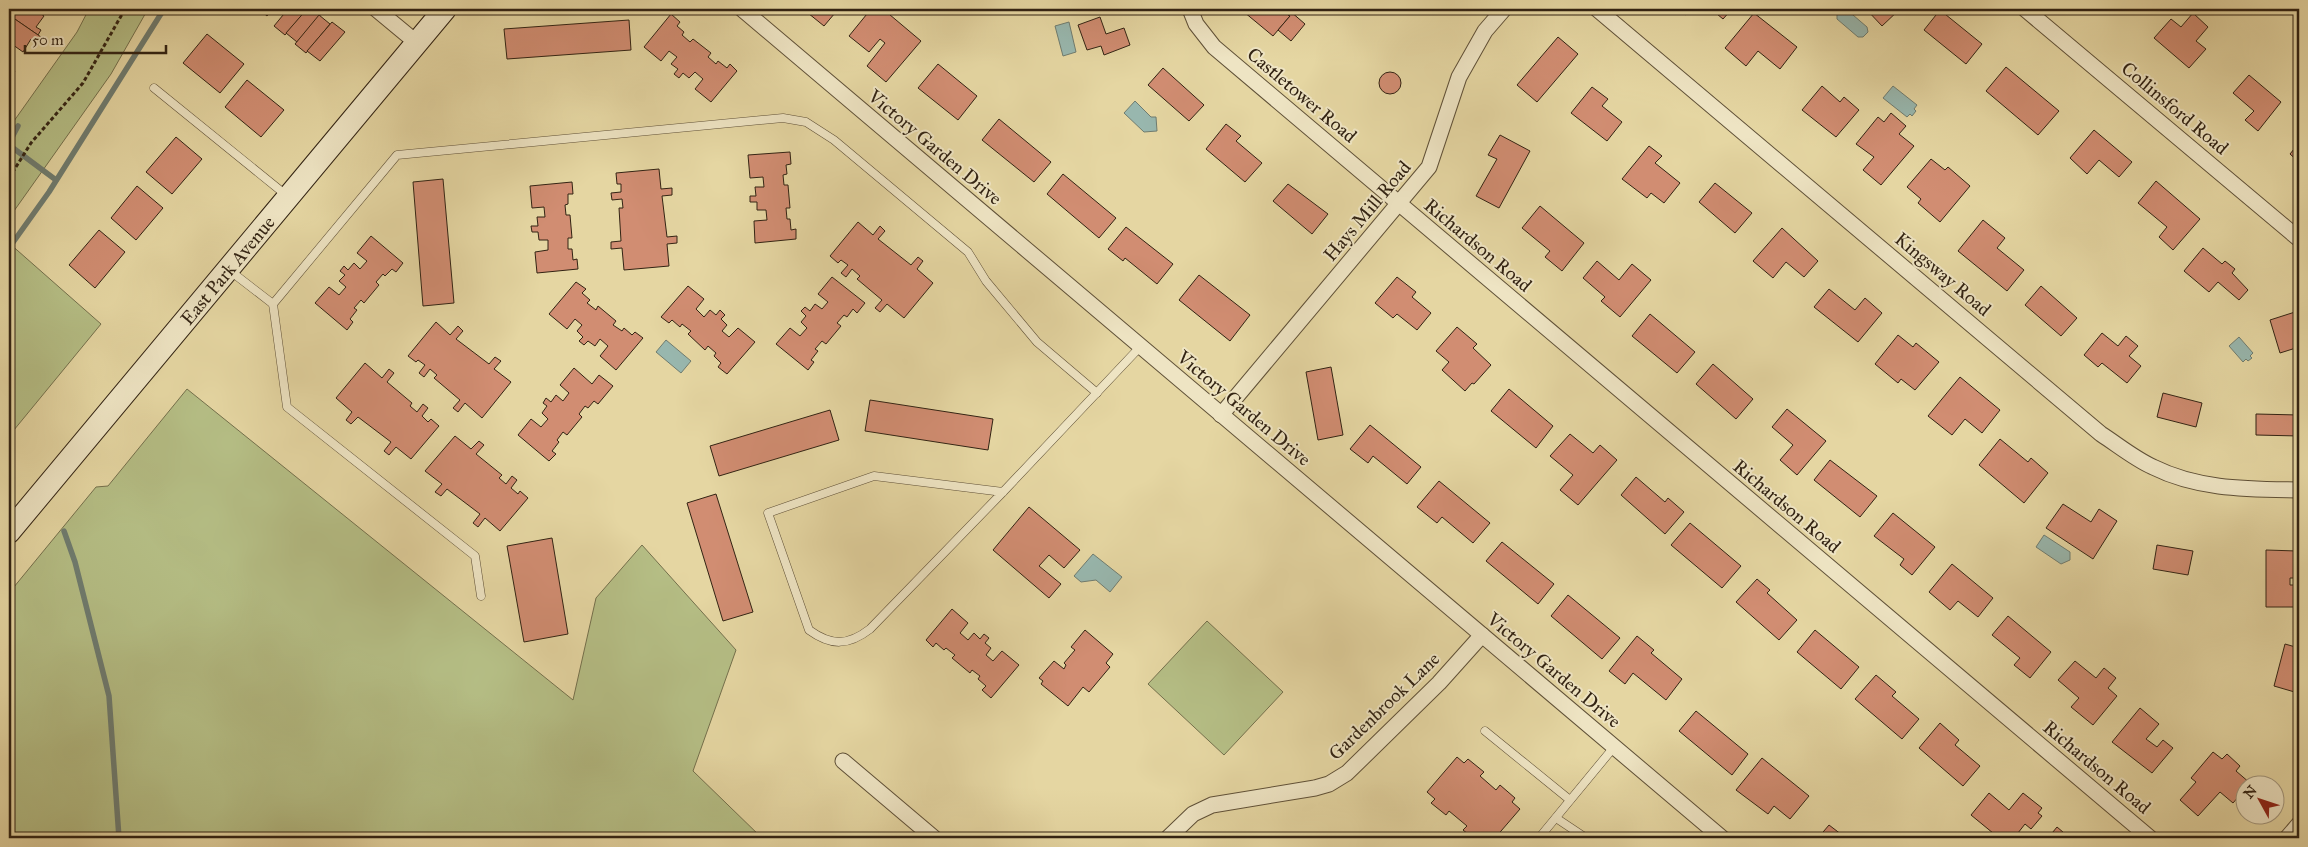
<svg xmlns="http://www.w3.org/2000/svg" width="2308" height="847" viewBox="0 0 2308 847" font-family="'IM FELL Great Primer',serif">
<rect width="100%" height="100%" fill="#e5d6a2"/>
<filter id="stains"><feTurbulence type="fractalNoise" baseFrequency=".004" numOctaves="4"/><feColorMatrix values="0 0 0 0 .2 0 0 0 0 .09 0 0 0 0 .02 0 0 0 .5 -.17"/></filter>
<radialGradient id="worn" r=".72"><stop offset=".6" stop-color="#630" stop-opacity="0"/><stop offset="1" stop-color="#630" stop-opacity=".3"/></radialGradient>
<g fill="#b5be85" stroke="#74704c">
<polygon points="89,9 148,9 111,74 9,218 9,128 77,32"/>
<polygon points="9,243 101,324 9,436"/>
<polygon points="187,389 573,700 596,598 642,545 736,650 693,771 762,838 9,838 9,593 96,487 108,486"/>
<polygon points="1207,621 1283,692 1224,755 1148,684"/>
</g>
<g fill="#98b7ae" stroke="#6f7c70">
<polygon points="1841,9 1846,9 1867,27 1868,32 1863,37 1858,37 1837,19 1837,15"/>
<polygon points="1069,22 1076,52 1063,56 1055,26"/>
<polygon points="1893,86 1917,105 1914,109 1916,111 1912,116 1910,114 1907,117 1883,98"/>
<polygon points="1135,101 1151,117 1156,117 1157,131 1144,132 1124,113"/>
<polygon points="2239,337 2253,353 2250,356 2252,358 2248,361 2246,359 2243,362 2229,346"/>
<polygon points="666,340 691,361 681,373 656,352"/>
<polygon points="2044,535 2070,552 2070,560 2061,564 2036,547"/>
<polygon points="1093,554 1122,577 1110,592 1096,580 1081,582 1074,576"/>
</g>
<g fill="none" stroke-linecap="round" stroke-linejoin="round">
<g stroke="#6f7c70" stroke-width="5.5">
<polyline points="9,143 18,126"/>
<polyline points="9,145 56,180"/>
<polyline points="9,248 49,192 164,9"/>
<polyline points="64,531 75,562 109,696 119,838"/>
</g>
</g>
<g fill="#d18d72" stroke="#322313">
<polygon points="9,9 34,9 44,16 36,27 41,30 38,35 9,15"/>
<polygon points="259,9 273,9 267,16"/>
<polygon points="288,9 307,9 285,35 274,26"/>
<polygon points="307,9 317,9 322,13 297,42 286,33"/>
<polygon points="803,9 830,9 835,13 824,26"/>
<polygon points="871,9 883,9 921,41 886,82 867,66 885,43 880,39 869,52 849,36"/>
<polygon points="1247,9 1280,9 1290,16 1273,36 1244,12"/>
<polygon points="1679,9 1691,9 1686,15"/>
<polygon points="1711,9 1732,9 1723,19"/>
<polygon points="1866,9 1900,9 1882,26"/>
<polygon points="1940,10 1982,44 1966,64 1924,30"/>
<polygon points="1290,11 1305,24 1291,41 1278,30 1290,16 1288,15"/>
<polygon points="1754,13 1797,47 1780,69 1758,51 1746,66 1725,48"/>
<polygon points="2193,13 2208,27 2196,41 2206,49 2189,68 2154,38 2171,19 2181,27"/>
<polygon points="671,14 680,22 677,26 684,32 682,35 690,42 693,39 711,53 708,57 716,64 718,61 727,68 730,64 737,71 711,102 695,89 703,79 695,72 689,78 683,73 679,78 674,74 678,69 671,64 677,57 669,51 661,61 644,47"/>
<polygon points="9,15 41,37 37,43 31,39 23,52 9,42"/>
<polygon points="319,15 330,24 306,53 295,44"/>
<polygon points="1100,17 1106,34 1124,28 1130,45 1104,55 1101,46 1087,50 1078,25"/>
<polygon points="629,20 631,50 507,59 504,29"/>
<polygon points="332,22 345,32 320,61 307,51"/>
<polygon points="207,34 244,64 220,93 183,63"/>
<polygon points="1558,37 1578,54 1537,102 1517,85"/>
<polygon points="938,64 977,96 958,120 918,88"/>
<polygon points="9,67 15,71 9,79"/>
<polygon points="2006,67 2059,111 2038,135 1986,91"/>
<polygon points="1163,68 1204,105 1189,121 1148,85"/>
<circle cx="1390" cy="83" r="11"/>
<polygon points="2249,75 2281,102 2258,131 2245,120 2254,111 2233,93"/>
<polygon points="247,80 284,110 261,137 225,107"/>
<polygon points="1822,86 1840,102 1844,97 1859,110 1836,137 1802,110"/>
<polygon points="1592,87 1608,99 1602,106 1622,122 1607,141 1571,113"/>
<polygon points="1891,113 1906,126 1899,134 1914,146 1881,185 1863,170 1874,157 1856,144 1878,117 1884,122"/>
<polygon points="999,119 1051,162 1034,182 982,140"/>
<polygon points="1226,124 1241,136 1236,141 1262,163 1245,182 1206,149"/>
<polygon points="2094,130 2132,162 2119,177 2099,160 2087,174 2070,158"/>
<polygon points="1500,135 1530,151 1499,208 1476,196 1497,159 1488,155"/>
<polygon points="176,137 202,159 172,194 146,172"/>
<polygon points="2299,143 2299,162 2290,154"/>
<polygon points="1649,146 1662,156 1655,163 1680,183 1664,203 1651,193 1647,198 1622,179"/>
<polygon points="790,152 791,164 786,165 787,174 783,175 784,185 788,185 790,208 786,208 787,219 790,219 791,230 796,229 796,239 755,243 754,221 767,220 766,210 757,210 757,202 750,202 750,196 756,196 755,187 764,187 763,177 750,178 748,155"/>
<polygon points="1931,159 1945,170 1948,167 1970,186 1940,222 1918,203 1921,199 1907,187"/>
<polygon points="659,169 661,189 672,188 672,195 662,196 667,237 677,236 677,243 667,244 669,266 624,270 622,248 611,249 611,242 621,241 619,208 623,208 622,199 612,200 611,193 621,192 621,184 617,184 616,173"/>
<polygon points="1063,174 1116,218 1099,238 1047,194"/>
<polygon points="443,179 454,303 423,306 413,182"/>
<polygon points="2156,181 2200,219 2173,250 2159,237 2167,227 2138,203"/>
<polygon points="572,182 573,194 568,194 568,204 565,205 566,215 570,215 572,238 568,238 568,249 572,249 573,260 577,259 578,269 537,273 535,252 548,250 548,240 539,240 538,232 532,232 531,226 538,226 537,217 545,217 544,207 532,208 530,186"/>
<polygon points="1715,183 1752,213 1735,233 1699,202"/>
<polygon points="1288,184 1328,214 1312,234 1273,201"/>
<polygon points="137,186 163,208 136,240 111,218"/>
<polygon points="1540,206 1584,243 1562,271 1545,257 1550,251 1522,228"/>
<polygon points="1983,220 2005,238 1997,248 2024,270 2007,291 1958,251"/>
<polygon points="858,222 873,235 880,226 885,231 878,239 911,265 918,257 923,261 917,269 933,283 904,318 887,304 880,312 875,308 882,300 857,279 860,276 852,269 846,277 841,273 848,265 841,260 838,263 830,256"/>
<polygon points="1126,227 1173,264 1157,284 1125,258 1123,261 1108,249"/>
<polygon points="1782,228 1818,261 1804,277 1786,262 1773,278 1753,261"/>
<polygon points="99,230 125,252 95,288 69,265"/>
<polygon points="371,236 403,263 396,272 392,269 385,276 383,274 376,282 379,285 364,303 361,300 354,308 357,310 350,319 353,322 347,330 315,303 329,287 339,295 346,287 339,281 345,275 340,271 344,266 348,270 354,263 360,269 367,261 357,253"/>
<polygon points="2203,248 2222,264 2225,261 2235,269 2232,273 2248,290 2239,300 2218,282 2209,292 2184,271"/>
<polygon points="1597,261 1619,280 1632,264 1651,280 1620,317 1601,301 1605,297 1583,278"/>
<polygon points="1199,275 1250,315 1230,341 1179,300"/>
<polygon points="832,277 865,303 857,313 853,309 847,317 844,315 837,323 841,326 826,344 822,341 815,349 818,351 811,360 814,362 808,370 776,344 790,328 800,336 807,328 801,322 806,316 801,311 805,307 810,311 815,304 822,309 828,302 818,294"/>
<polygon points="1397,277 1416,292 1412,297 1431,313 1417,330 1397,314 1393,318 1375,303"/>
<polygon points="576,282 586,289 582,293 590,300 587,303 596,310 598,306 616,321 613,325 622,331 624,328 632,335 635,332 643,338 616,370 600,356 608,346 600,339 595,346 588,341 584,345 579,341 583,337 577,331 582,325 575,319 567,329 549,314"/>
<polygon points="688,286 704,299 696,309 704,317 710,310 716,315 720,310 725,315 721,319 727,325 722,331 729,337 738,328 755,342 727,374 718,367 721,363 714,356 716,353 708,346 705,350 688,334 691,331 682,324 680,327 672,320 669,323 661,317"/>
<polygon points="2041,286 2077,318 2061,336 2025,305"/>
<polygon points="1829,289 1855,310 1865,298 1882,313 1858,342 1814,307"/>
<polygon points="2295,312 2299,326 2299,347 2280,353 2270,320"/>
<polygon points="1650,314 1695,352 1677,373 1632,336"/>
<polygon points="436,322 450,335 458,326 463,331 456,339 489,364 495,357 501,361 494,369 511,382 482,418 465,403 458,412 453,408 460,400 434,378 437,375 430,369 424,377 419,373 425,365 418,360 416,362 408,356"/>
<polygon points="1457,327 1477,344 1473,348 1491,365 1474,384 1472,383 1465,391 1442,370 1449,362 1436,351"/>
<polygon points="2102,333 2118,346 2126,336 2138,346 2129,356 2141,366 2127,383 2102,363 2098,367 2084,355"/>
<polygon points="1898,335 1913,347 1916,343 1939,362 1915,390 1901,379 1898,383 1875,364"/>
<polygon points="365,363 382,378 389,369 394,373 387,382 412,403 410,406 417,412 423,404 428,408 422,416 428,422 431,419 439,426 411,459 396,447 389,455 384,451 391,442 358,417 351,424 346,420 352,412 336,398"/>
<polygon points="1713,364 1753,399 1736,419 1696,384"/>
<polygon points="1331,367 1343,435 1318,440 1306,372"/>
<polygon points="574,368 592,384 599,375 613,386 598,404 594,401 588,408 585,406 579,414 582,417 567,435 563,432 557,440 559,442 552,451 556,454 549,461 518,435 531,419 541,427 548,419 542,413 547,406 543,403 546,398 551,402 556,395 563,401 569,393 560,385"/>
<polygon points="1960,377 2000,410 1982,433 1965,419 1952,435 1928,416"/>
<polygon points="1509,389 1553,426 1536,448 1491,411"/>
<polygon points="2163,393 2202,403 2196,427 2157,417"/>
<polygon points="870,400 993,419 988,450 865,431"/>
<polygon points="1787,409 1826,441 1797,475 1780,460 1793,445 1772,427"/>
<polygon points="830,410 839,440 719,476 710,446"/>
<polygon points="2256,414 2299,415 2299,436 2256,435"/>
<polygon points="1370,425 1421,467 1407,484 1373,456 1368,463 1350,449"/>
<polygon points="1570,434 1593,453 1600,445 1617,460 1578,505 1560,490 1573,475 1550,456"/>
<polygon points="455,436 471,449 479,441 484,445 476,454 502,475 499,478 506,484 512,476 517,480 511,488 518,494 520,491 528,498 500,531 485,518 478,527 473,523 480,514 447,489 441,496 435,492 442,484 425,471"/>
<polygon points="2000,439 2028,462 2031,458 2048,473 2024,503 1979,465"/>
<polygon points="1830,460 1877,496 1860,517 1814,480"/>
<polygon points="1636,477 1665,502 1668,498 1684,512 1665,534 1621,495"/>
<polygon points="1439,481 1490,523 1473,543 1442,517 1437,523 1417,507"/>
<polygon points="716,494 753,612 723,621 687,503"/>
<polygon points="2063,504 2091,522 2099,509 2117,521 2093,559 2046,528"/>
<polygon points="1029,507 1080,550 1064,568 1049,555 1039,566 1061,584 1049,598 993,550"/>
<polygon points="1893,513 1935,547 1912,575 1900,565 1904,559 1874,536"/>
<polygon points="1690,523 1741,566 1722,588 1671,545"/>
<polygon points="552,538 568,634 524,642 507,546"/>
<polygon points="1502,542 1554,584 1538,604 1486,561"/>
<polygon points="2157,545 2193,551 2188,575 2153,569"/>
<polygon points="2266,550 2297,551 2297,578 2290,578 2290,585 2299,585 2299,607 2266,607"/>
<polygon points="1952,564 1993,598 1978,617 1958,601 1950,610 1929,592"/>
<polygon points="1757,579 1770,590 1767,593 1797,620 1779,640 1736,602"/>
<polygon points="1568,595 1620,638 1602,659 1551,616"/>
<polygon points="952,609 968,623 960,633 968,640 974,633 980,639 984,634 989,638 985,643 991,648 986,655 993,661 1002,651 1019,665 991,698 982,690 986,686 978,679 980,676 972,670 970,673 952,658 955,655 946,648 944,650 936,643 933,647 926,640"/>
<polygon points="2008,616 2051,652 2030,678 2014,665 2020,658 1992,635"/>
<polygon points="1085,630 1113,654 1106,663 1110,667 1089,692 1083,687 1068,706 1041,684 1043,681 1039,678 1054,661 1064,669 1066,665 1064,663 1075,650 1071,647"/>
<polygon points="1815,630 1859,667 1841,689 1797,652"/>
<polygon points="1637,636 1654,650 1651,653 1682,679 1666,700 1633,673 1625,684 1609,671"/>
<polygon points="2285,644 2299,648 2298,693 2274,686"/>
<polygon points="2075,661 2096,678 2104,668 2116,678 2108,688 2117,696 2093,725 2071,707 2079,698 2058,680"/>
<polygon points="1876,675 1896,692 1892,696 1919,719 1902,739 1855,699"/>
<polygon points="2140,708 2159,724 2146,739 2157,747 2163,740 2173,748 2152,773 2112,742"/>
<polygon points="1696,711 1748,754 1732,775 1679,731"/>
<polygon points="1940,723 1959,740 1955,745 1980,766 1963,786 1919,748"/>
<polygon points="2213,752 2222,759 2227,754 2240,766 2236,771 2250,783 2246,784 2246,788 2233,803 2220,792 2198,816 2180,800 2196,782 2191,778"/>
<polygon points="1457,757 1464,763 1468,759 1484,772 1480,776 1496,790 1500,785 1515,798 1512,802 1520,809 1495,838 1473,838 1463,830 1467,826 1449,811 1446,815 1431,803 1435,799 1427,792"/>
<polygon points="1762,758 1809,796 1790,819 1774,806 1768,814 1736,790"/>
<polygon points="1989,793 2009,810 2023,793 2042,808 2038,813 2042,816 2031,829 2025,824 2014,838 1999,838 1971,815"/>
<polygon points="1829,825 1846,838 1818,838"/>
<polygon points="2057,827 2070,838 2048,838"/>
</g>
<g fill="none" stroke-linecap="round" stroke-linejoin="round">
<g stroke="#5f5037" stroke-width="9">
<g id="lane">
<polyline points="154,88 286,195"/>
<polyline points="229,270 273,304"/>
<path d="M1003,492L874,476L768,513L809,630C831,646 848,646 870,629L1003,492L1140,347"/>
<polyline points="481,596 475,556 287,407 273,304 397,155 783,118 806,122 834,140 968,252 986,281 1037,342 1097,393"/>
<polyline points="1485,731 1570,800"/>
<polyline points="1556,818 1586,838"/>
<polyline points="1539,838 1614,747"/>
</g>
</g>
<g stroke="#5f5037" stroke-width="17">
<g id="street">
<polyline points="376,9 417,43"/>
<polyline points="742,9 1722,838"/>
<polyline points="1190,9 1196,24 1214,47 2150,838"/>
<path d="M1597,9L2101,434C2118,445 2135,459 2153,467C2199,490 2249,489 2299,490"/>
<polyline points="2025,9 2299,239"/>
<polyline points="1221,415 1429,167 1459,77 1485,31 1504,9"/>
<polyline points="843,761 934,838"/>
<polyline points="1168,838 1193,814 1212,805 1315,788 1329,784 1347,773 1439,683 1482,635"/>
<polyline points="2287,838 2299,824"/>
</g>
</g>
<g stroke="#322313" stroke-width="24">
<g id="secondary">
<path id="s1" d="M9,532L445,9"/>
</g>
</g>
<polyline stroke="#322313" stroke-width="3" stroke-dasharray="4 2.5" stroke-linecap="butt" points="9,178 31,143 83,83 125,9"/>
<use href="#lane" stroke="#eee4c3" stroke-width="8"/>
<use href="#street" stroke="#eee4c3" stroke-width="15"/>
<use href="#secondary" stroke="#eee4c3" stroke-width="22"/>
</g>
<g text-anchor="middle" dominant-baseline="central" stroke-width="4" stroke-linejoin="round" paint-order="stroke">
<g font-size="19" fill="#322313" stroke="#eee4c3">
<text transform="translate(1302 95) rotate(40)">Castletower Road</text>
<text transform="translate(2175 108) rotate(40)">Collinsford Road</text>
<text transform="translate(935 147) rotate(40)">Victory Garden Drive</text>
<text transform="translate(1367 211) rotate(-50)">Hays Mill Road</text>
<text transform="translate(1478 245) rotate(40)">Richardson Road</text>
<text stroke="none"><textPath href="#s1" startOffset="341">East Park Avenue</textPath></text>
<text transform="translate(1943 274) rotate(40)">Kingsway Road</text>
<text transform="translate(1244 408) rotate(40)">Victory Garden Drive</text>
<text transform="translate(1787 506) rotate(40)">Richardson Road</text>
<text transform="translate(1554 670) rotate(40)">Victory Garden Drive</text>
<text transform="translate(1384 706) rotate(-44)">Gardenbrook Lane</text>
<text transform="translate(2097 767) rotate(40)">Richardson Road</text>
</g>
</g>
<rect width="2308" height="847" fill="none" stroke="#e5d6a2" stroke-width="30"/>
<rect x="10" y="10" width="2288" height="827" fill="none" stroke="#322313" stroke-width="2.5"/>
<rect x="15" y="15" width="2278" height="817" fill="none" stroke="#322313"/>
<g transform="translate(2260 800) rotate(310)"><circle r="24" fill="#eee4c3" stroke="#a3977d"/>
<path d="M0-4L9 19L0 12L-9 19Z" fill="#8f2418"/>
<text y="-8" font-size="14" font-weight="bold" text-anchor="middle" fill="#322313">N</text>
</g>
<path d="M25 45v8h141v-8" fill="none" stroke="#322313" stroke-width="2.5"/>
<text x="32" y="45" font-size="15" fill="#322313" stroke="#eee4c3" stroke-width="4" paint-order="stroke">50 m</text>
<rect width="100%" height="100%" filter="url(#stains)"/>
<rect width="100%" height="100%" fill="url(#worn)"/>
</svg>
